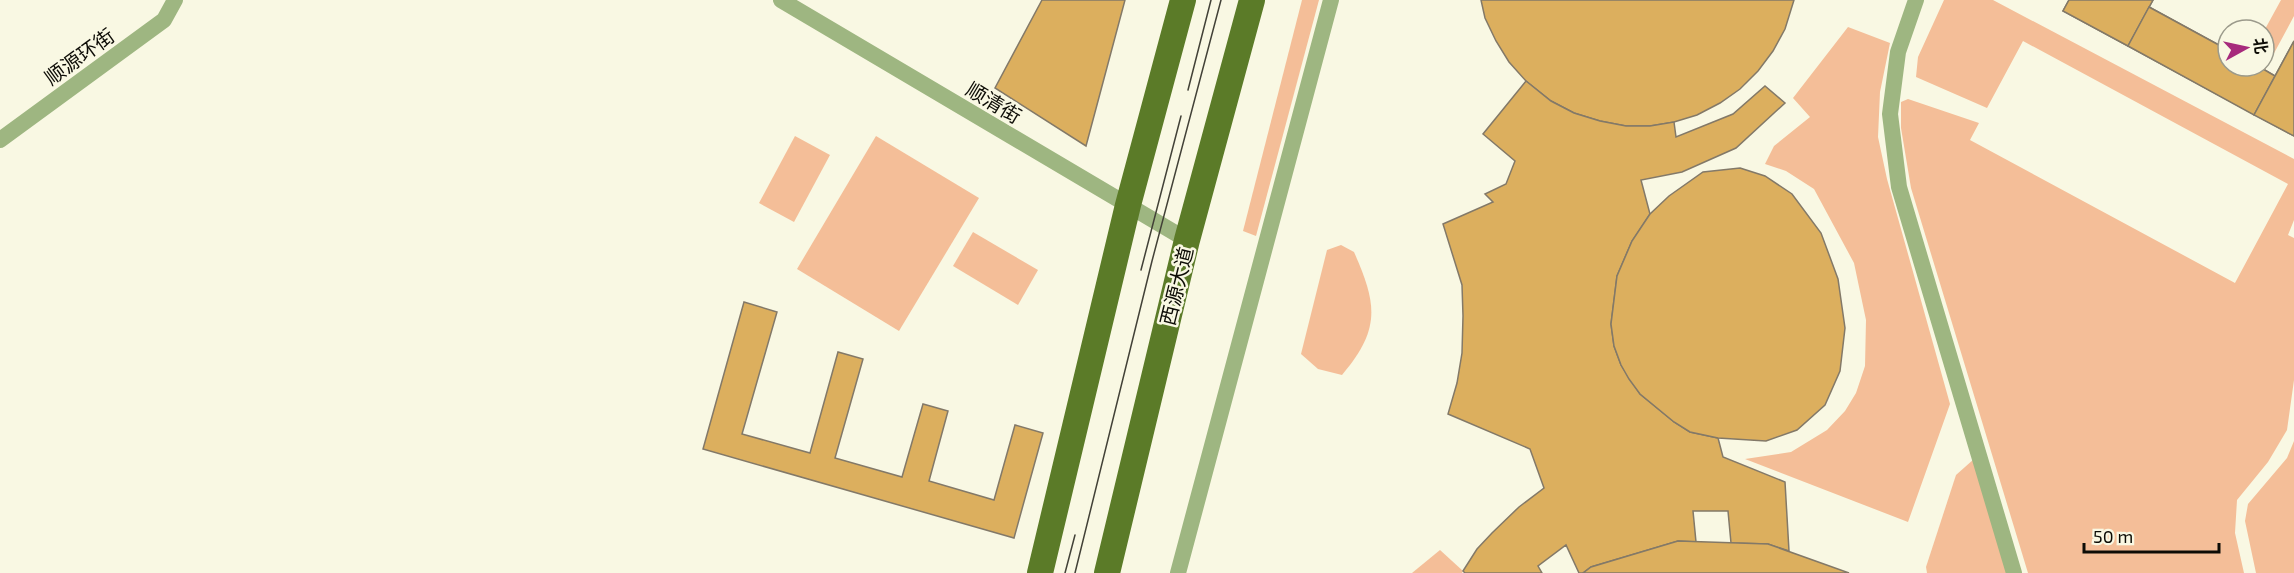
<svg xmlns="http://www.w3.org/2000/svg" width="2294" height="573" viewBox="0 0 2294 573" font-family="'Exo 2','Noto Sans SC',sans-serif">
<rect width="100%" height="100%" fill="#f9f8e3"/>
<g fill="#f4be98">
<polygon points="1302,0 1319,0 1256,236 1243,231"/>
<polygon points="1944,0 1993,0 2294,159 2294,220 2288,235 2294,238 2294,380 2287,430 2268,462 2237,500 2235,533 2244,573 2028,573 1911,188 1901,128 1901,102 1908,99 1979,123 1970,140 2235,283 2288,184 2023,41 1987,108 1916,77 1918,57"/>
<polygon points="2281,0 2294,0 2294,16 2265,70 2258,66 2264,66 2264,31"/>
<polygon points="1848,27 1890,43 1880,92 1878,137 1887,179 1950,404 1908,522 1745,459 1791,452 1827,430 1845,411 1856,393 1865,366 1866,320 1854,263 1814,189 1786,171 1765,164 1774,146 1810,117 1793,98"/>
<polygon points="795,136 830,155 794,222 759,203"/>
<polygon points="876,136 979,198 899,331 797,269"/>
<polygon points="973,232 1038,270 1018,305 953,266"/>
<path d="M1341,245L1354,252C1377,304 1381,329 1342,375L1318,369L1301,354L1327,250Z"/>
<polygon points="2294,441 2294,573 2256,573 2245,521 2248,504 2287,458"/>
<polygon points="1974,459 2007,573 1927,573 1926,567 1956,475"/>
<polygon points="1440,550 1463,571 1462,573 1412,573"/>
</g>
<g fill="#dcaf5e" stroke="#837968" stroke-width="1.5">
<polygon points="1042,0 1125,0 1086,146 995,88"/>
<polygon points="1481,0 1794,0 1785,29 1773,51 1758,71 1740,89 1720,103 1697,115 1674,122 1650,126 1626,126 1600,121 1574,113 1551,101 1526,81 1509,62 1496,41 1485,18"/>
<polygon points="2069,0 2153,0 2149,7 2228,50 2228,66 2258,66 2275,76 2294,41 2294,136 2063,11"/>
<polygon points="2069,0 2153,0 2128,46 2063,11"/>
<polygon points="2149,7 2228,50 2228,66 2258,66 2275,76 2254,115 2128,46"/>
<polygon points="2294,41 2294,136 2254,115"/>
<polygon points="1526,81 1551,101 1574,113 1600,121 1626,126 1650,126 1674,122 1676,137 1733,114 1765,86 1785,103 1736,148 1682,172 1641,180 1650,214 1632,241 1617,276 1611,324 1614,346 1621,365 1640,394 1674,422 1690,432 1718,438 1723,457 1785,482 1789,551 1768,544 1731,543 1728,511 1693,511 1696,542 1678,541 1591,567 1583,573 1579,573 1566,545 1538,566 1542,573 1465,573 1463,571 1477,549 1492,533 1519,507 1544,488 1530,449 1448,414 1457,383 1462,353 1463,316 1462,285 1443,224 1493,202 1485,194 1506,184 1515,161 1483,134"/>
<polygon points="1740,168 1765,176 1792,194 1821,233 1838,279 1845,328 1840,371 1825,405 1797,430 1766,441 1718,438 1690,432 1674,422 1640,394 1629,379 1621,365 1614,346 1611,324 1617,276 1632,241 1650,214 1669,196 1703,172"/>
<polygon points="744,302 777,312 742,434 810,453 838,352 863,359 835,458 902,477 923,404 948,411 929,481 994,500 1015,425 1043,433 1014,538 703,449"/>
<polygon points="1678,541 1768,544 1849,573 1583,573 1591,567"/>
</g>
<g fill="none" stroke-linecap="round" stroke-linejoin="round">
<g stroke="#9eb681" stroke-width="16">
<polyline points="781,0 1187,240"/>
<polyline points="1916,0 1898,52 1890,114 1899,187 2014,573"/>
<polyline points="0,140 164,20 175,0"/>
<polyline points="1178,573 1331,0"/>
</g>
<g stroke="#5b7b28" stroke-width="26">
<polyline points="1040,573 1128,205 1183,0"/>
<polyline points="1107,573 1187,240 1252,0"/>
</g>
<g stroke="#424137" stroke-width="1.5">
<polyline points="1188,90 1211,0"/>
<polyline points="1141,270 1181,116"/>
<polyline points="1065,573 1075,535"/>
<polyline points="1075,573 1152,261 1221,0"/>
</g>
</g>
<g text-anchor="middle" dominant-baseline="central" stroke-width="5" stroke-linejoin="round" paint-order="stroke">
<g font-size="20" fill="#0d0c06" stroke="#f9f8e3">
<text transform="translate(79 56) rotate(-36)">顺源环街</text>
<text transform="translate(994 102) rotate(31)">顺清街</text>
<text transform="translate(1176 286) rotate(-76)">西源大道</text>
</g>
</g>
<g transform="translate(2246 48) rotate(82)"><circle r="28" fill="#f9f8e3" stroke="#9b9a8b" stroke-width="1.5"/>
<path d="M0-4.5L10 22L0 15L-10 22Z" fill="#a72a7c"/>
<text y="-9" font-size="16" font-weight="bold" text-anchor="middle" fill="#0d0c06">北</text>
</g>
<path d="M2084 543v9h135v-9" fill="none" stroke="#0d0c06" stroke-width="3"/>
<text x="2093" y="543" font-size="18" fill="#0d0c06" stroke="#f9f8e3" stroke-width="4.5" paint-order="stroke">50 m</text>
</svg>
